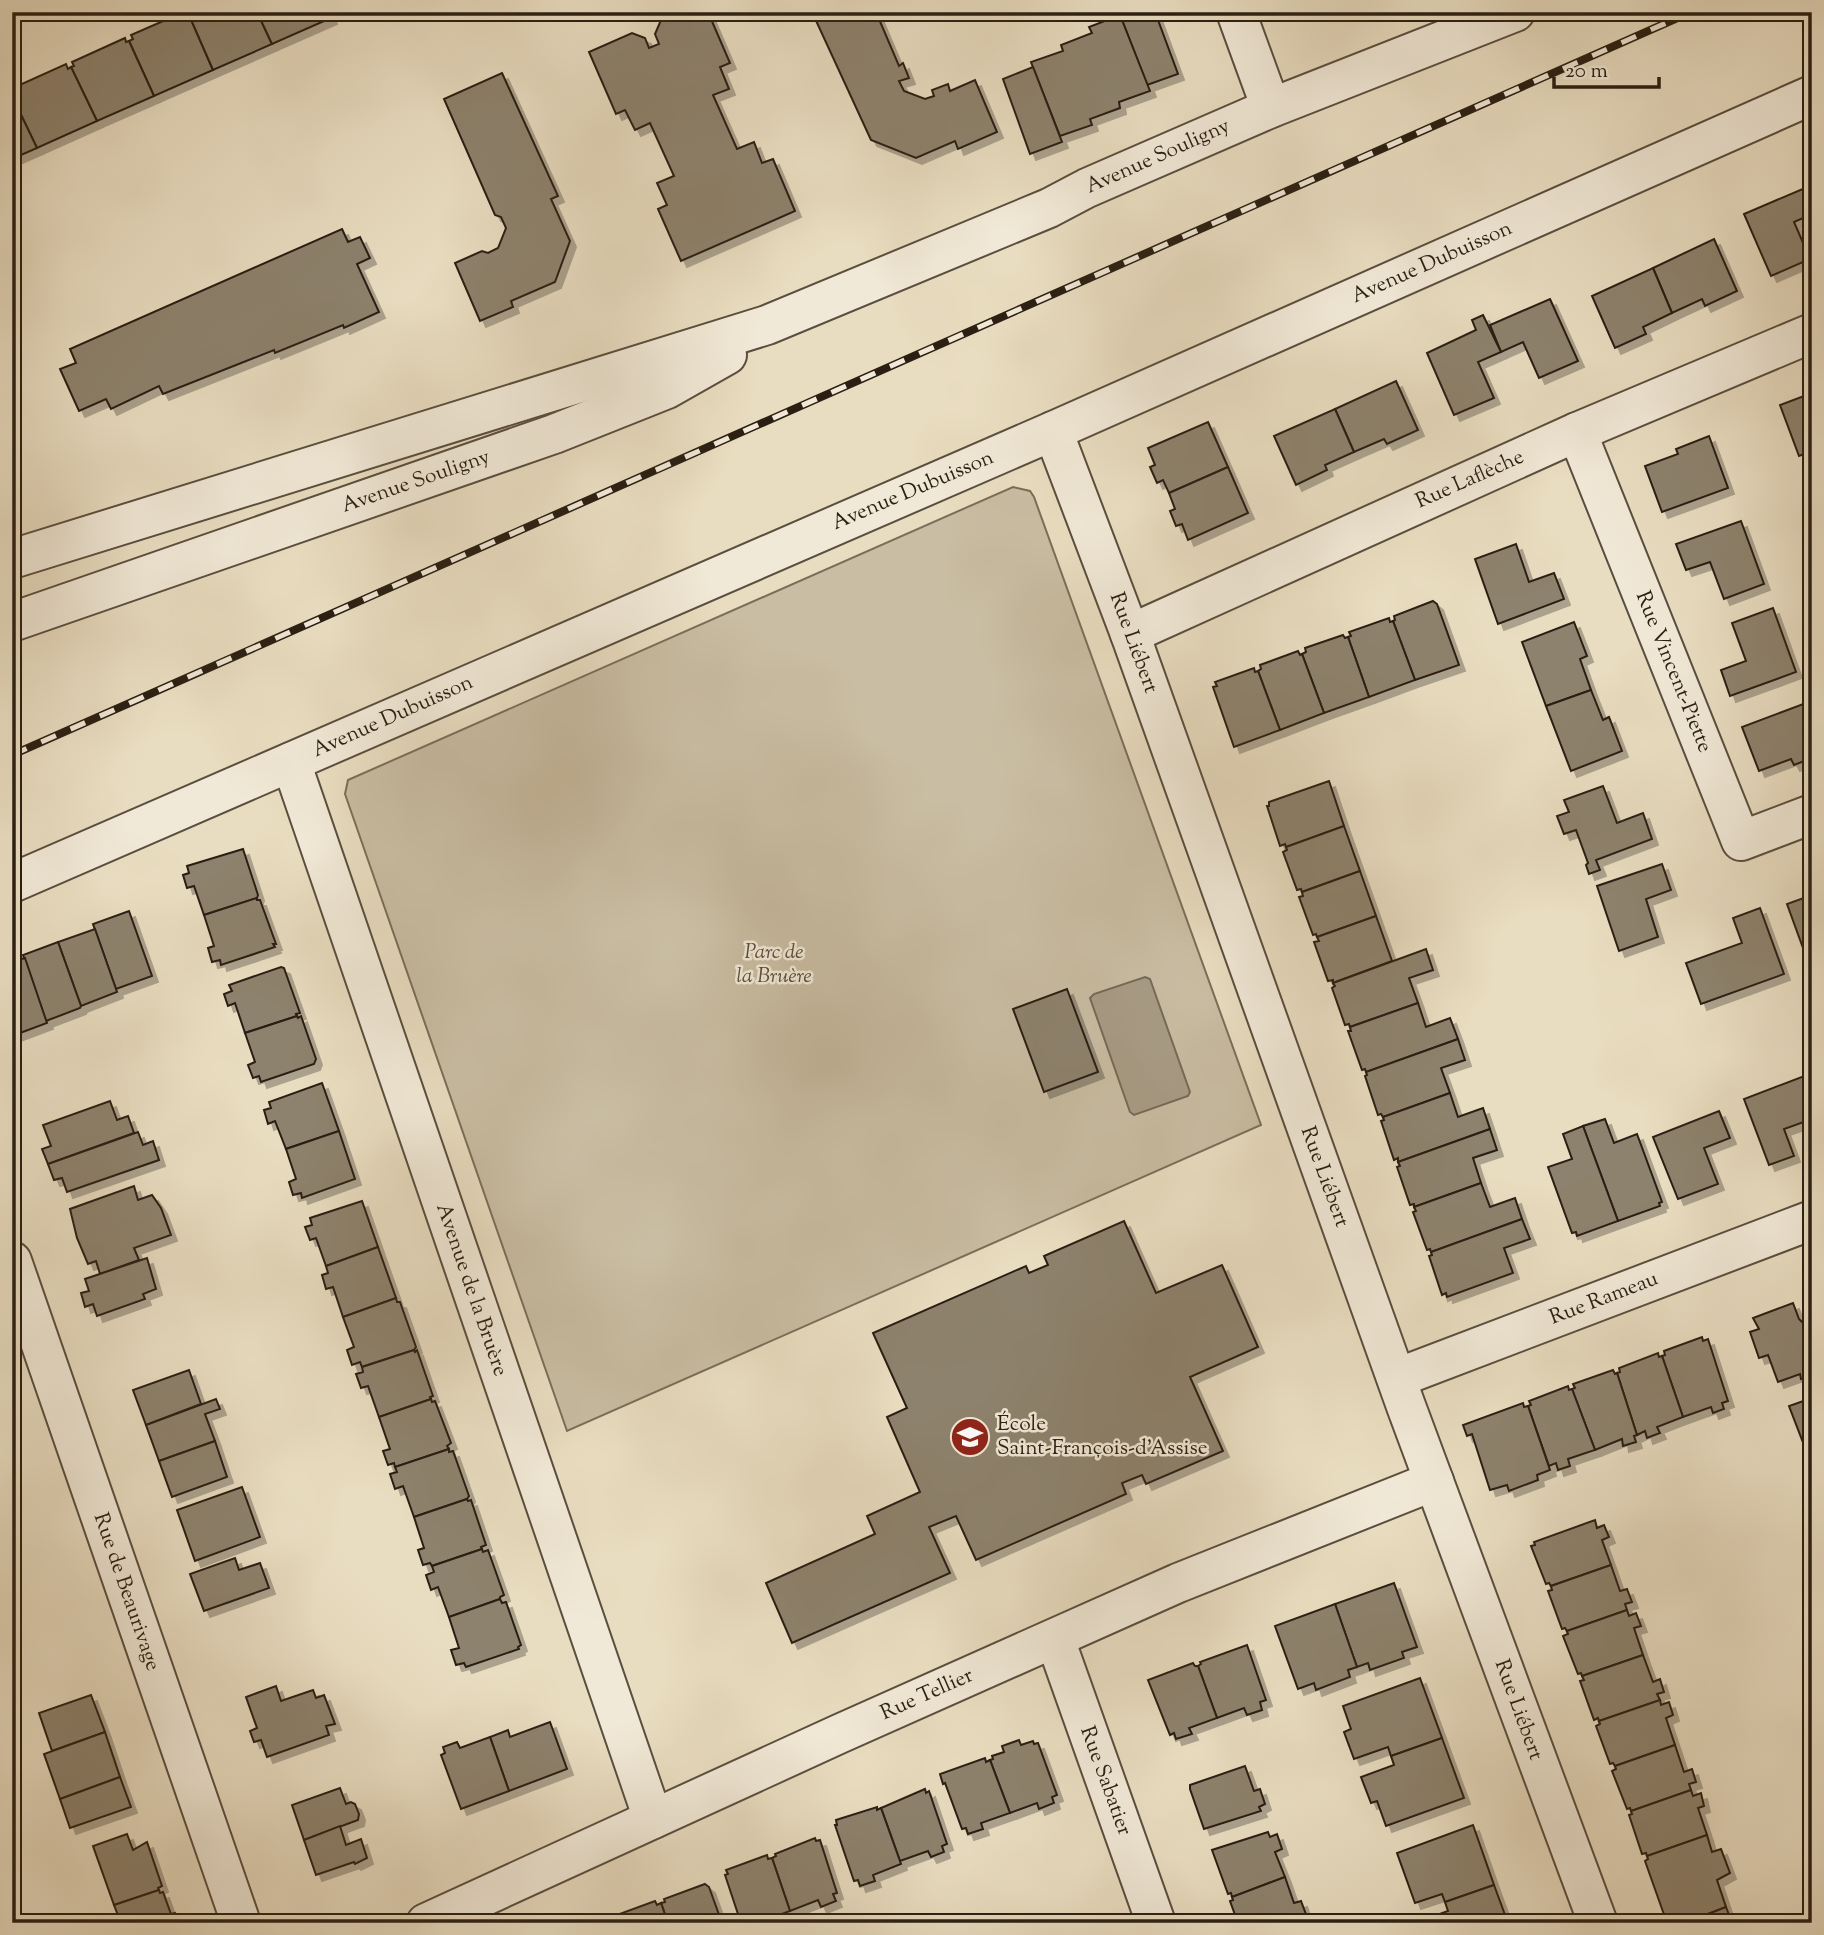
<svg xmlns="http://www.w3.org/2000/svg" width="1824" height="1935" viewBox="0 0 1824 1935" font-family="'Sorts Mill Goudy',serif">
<defs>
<filter id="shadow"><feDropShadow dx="6" dy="6" stdDeviation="0" flood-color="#0004"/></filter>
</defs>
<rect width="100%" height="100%" fill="#e9ddc1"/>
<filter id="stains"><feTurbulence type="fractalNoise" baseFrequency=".00286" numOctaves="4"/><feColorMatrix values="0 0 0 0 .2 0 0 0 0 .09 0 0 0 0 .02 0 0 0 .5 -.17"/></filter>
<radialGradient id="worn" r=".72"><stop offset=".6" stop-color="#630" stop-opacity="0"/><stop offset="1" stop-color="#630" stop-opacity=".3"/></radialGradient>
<polygon fill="#c9bda3" stroke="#7a6e5a" stroke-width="2" points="1013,487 1030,491 1034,497 1261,1125 567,1431 345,794 348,780"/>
<polygon fill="#a89c86" stroke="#766a58" stroke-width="2" points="1145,977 1150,979 1190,1092 1188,1096 1134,1115 1130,1112 1090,998 1094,994"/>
<g fill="#8d826d" stroke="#2a1f12" stroke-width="2" filter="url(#shadow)">
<polygon points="184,12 185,17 189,15 213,70 154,96 129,41 133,39 131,35"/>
<polygon points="190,12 257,12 272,44 213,70 189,15"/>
<polygon points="257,12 328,12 331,18 272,44"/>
<polygon points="679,12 708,12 730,63 720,67 729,89 713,95 737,149 754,142 762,163 773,159 795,211 681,261 658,209 667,205 657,183 674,176 650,123 635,130 625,110 616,114 589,52 632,33 645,38 649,48 659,44 655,34 661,20"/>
<polygon points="812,12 876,12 899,66 903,63 909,78 899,81 904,91 925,99 934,96 932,90 948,84 950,91 975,80 997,132 958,149 955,141 916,158 871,140"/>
<polygon points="1119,12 1155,12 1178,74 1147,85"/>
<polygon points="1120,15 1150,91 1119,102 1120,108 1090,119 1092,125 1060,136 1031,62 1063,51 1061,45 1092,33 1089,27"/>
<polygon points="125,38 126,42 129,41 154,96 97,121 71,67 74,66 72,62"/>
<polygon points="66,64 68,69 71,67 97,121 37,148 12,96 15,92 13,88"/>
<polygon points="1033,67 1062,142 1030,154 1003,79"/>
<polygon points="502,73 558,196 551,199 570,241 555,282 511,301 513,307 480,321 455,263 482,251 488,253 498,248 506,228 501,217 495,215 444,99"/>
<polygon points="12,96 37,148 12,159"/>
<polygon points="1805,188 1812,203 1812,214 1794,222 1810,259 1771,276 1744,214"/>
<polygon points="342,229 348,242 360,237 370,258 357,264 379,312 344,328 343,325 275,353 274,350 163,394 159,386 111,409 106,399 79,411 60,369 76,363 70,349"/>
<polygon points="1714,239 1737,291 1705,306 1702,299 1672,313 1653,268"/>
<polygon points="1653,268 1672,313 1643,327 1646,334 1615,348 1592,296"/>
<polygon points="1550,299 1578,361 1539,378 1523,342 1501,352 1490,325"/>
<polygon points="1483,315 1501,352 1478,362 1494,398 1454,415 1427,353 1476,330 1472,320"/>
<polygon points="1396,381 1418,430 1387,444 1384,439 1354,452 1335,409"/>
<polygon points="1812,393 1812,451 1799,456 1780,405"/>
<polygon points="1335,409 1354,452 1325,465 1327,470 1296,485 1274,436"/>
<polygon points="1208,422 1228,467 1169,493 1163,480 1157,483 1150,467 1155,465 1148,448"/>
<polygon points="1709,436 1728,488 1662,512 1645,466 1678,454 1676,449"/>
<polygon points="1228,467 1248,513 1188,540 1182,524 1176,526 1170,511 1175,509 1169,493"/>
<polygon points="1741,521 1764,584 1724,599 1710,562 1686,570 1676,544"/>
<polygon points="1516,544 1529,582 1554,573 1564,599 1498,624 1475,559"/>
<polygon points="1433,601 1437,604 1459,665 1415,680 1393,621 1395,620 1394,616"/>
<polygon points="1773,608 1796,672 1730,696 1721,670 1746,661 1732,623"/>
<polygon points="1389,618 1390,622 1393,621 1415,680 1369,697 1348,637 1351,636 1349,632"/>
<polygon points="1574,622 1587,656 1580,659 1591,690 1546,706 1522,642"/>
<polygon points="1343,635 1345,638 1348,637 1369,697 1324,713 1302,654 1306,652 1305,648"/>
<polygon points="1298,651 1300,655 1302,654 1324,713 1280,730 1258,671 1261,669 1260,665"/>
<polygon points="1254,668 1255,672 1258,671 1280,730 1234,747 1213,687 1217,686 1215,682"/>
<polygon points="1591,690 1603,720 1609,717 1622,751 1571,771 1546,706"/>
<polygon points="1806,703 1812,717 1812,758 1794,765 1791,759 1759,771 1742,727"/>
<polygon points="1329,781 1344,826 1286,847 1285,844 1280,846 1267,806 1269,806 1269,802"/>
<polygon points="1603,786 1617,823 1643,813 1652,839 1596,860 1600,870 1589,874 1586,865 1588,863 1576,830 1564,834 1557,816 1569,812 1564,800"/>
<polygon points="1344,826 1360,871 1302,892 1301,889 1297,890 1283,852 1287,850 1286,847"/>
<polygon points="243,849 258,895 257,898 204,915 194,886 187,888 183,875 189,873 187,866"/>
<polygon points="1662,864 1671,890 1646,899 1658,937 1619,951 1597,886"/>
<polygon points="1360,871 1376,916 1317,937 1316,934 1313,935 1299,897 1303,896 1302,892"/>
<polygon points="1812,895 1812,945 1803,948 1787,904"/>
<polygon points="257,898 257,900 260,900 276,944 273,944 275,947 221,965 220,960 212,962 208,948 214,946 204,915"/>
<polygon points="1760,908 1784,974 1701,1004 1686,963 1742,943 1733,918"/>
<polygon points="129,911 152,976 116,989 93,924"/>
<polygon points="1376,916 1392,961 1333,983 1333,980 1328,981 1314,942 1319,941 1317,937"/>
<polygon points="95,929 117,992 81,1006 58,942"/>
<polygon points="58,942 81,1006 80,1008 46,1021 23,955"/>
<polygon points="1426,949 1433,970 1409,978 1418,1003 1350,1027 1349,1024 1345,1025 1332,988 1335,986 1333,983"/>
<polygon points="25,958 47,1023 12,1036 12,962"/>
<polygon points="281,967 284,968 300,1013 296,1014 297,1016 245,1033 235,1003 228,1006 224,994 232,991 229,985"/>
<polygon points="1067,989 1098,1072 1044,1092 1013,1009"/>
<polygon points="1418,1003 1426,1027 1450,1018 1458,1039 1366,1072 1365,1069 1362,1070 1348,1031 1351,1031 1350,1027"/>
<polygon points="297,1016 298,1018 301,1016 316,1059 314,1064 261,1082 259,1076 253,1078 248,1065 255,1062 245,1033"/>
<polygon points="1458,1039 1465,1060 1441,1068 1450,1093 1383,1117 1381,1114 1378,1115 1365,1076 1367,1075 1366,1072"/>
<polygon points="1807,1075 1812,1087 1812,1119 1784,1129 1794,1156 1769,1165 1744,1099"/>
<polygon points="322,1083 339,1131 286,1149 275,1121 268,1124 264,1110 271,1108 269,1102"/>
<polygon points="1450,1093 1458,1117 1483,1108 1490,1129 1398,1162 1398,1158 1394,1160 1381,1121 1384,1120 1383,1117"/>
<polygon points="110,1101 117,1120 128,1116 134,1133 48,1164 42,1149 51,1146 43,1125"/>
<polygon points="1719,1111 1730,1138 1704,1148 1718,1184 1678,1199 1653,1137"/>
<polygon points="1605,1119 1614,1143 1637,1134 1662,1202 1659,1203 1660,1206 1618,1221 1583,1126"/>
<polygon points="1583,1126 1618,1221 1577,1236 1576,1232 1572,1233 1548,1167 1572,1159 1563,1134"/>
<polygon points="1490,1129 1497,1150 1473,1158 1481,1183 1414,1207 1414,1204 1410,1205 1397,1167 1400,1166 1398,1162"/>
<polygon points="339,1131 355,1179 302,1198 301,1193 293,1195 289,1182 296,1179 286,1149"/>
<polygon points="138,1132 143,1145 153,1141 159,1160 67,1192 62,1178 54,1180 48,1164"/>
<polygon points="1481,1183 1490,1207 1515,1198 1522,1219 1431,1252 1430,1249 1427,1250 1413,1212 1416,1211 1414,1207"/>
<polygon points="134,1186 138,1200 152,1195 161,1208 171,1235 134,1248 139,1260 100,1274 96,1261 88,1264 77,1238 70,1209"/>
<polygon points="362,1201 378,1247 326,1266 316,1238 310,1240 305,1227 312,1225 310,1218"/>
<polygon points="1522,1219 1530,1239 1504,1248 1513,1273 1447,1297 1446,1293 1442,1295 1429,1256 1432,1255 1431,1252"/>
<polygon points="1124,1221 1156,1293 1222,1265 1258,1347 1190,1377 1223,1451 1146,1484 1142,1475 1122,1483 1126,1494 976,1560 956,1516 929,1527 950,1573 792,1643 766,1583 875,1534 867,1516 920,1492 887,1417 907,1408 873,1333 1026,1266 1029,1273 1048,1265 1044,1256"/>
<polygon points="378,1247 396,1298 343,1317 333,1287 326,1289 322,1275 328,1273 326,1266"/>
<polygon points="147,1258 156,1289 143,1294 145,1299 97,1316 93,1304 85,1307 81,1293 89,1291 85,1279"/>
<polygon points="396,1298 397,1302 400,1302 416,1347 414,1350 362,1367 360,1362 352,1365 347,1350 354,1347 343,1317"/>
<polygon points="1793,1303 1799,1319 1812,1332 1812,1376 1801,1379 1800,1374 1778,1382 1768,1355 1759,1358 1750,1332 1759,1329 1753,1318"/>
<polygon points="1702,1337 1703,1341 1708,1339 1728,1401 1722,1403 1724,1409 1713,1413 1711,1407 1683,1417 1662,1356 1665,1355 1664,1351"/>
<polygon points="414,1350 415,1352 417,1350 433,1396 430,1397 431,1399 379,1417 368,1386 361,1388 356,1374 363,1372 362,1367"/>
<polygon points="1658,1353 1659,1357 1662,1356 1683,1417 1657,1427 1660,1433 1647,1438 1645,1431 1637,1435 1617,1373 1620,1372 1619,1368"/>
<polygon points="189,1370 201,1404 146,1425 133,1390"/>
<polygon points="1613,1370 1615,1374 1617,1373 1637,1435 1634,1436 1636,1442 1623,1446 1622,1439 1595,1450 1572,1389 1575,1388 1573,1384"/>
<polygon points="1568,1386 1569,1390 1572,1389 1595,1450 1568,1459 1570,1466 1558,1470 1556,1463 1549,1466 1528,1406 1531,1405 1529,1401"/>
<polygon points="1812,1398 1812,1466 1789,1406"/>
<polygon points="216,1399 220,1409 205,1414 215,1441 159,1461 146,1425"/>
<polygon points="431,1399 432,1402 435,1401 451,1443 447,1446 449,1449 395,1467 394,1463 388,1465 383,1451 390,1449 379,1417"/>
<polygon points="1523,1403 1524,1407 1528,1406 1550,1470 1537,1475 1538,1480 1509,1491 1507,1485 1490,1490 1472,1434 1467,1436 1463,1425"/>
<polygon points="215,1441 227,1477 172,1497 159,1461"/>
<polygon points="449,1449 449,1452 453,1451 469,1496 467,1499 414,1517 403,1486 395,1489 390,1474 397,1472 395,1467"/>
<polygon points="242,1487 260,1537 195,1561 177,1510"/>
<polygon points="467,1499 468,1501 471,1500 486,1545 481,1547 482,1549 432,1566 430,1563 423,1565 418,1550 424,1548 414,1517"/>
<polygon points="1595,1520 1597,1528 1604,1525 1609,1537 1602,1540 1611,1565 1551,1586 1549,1583 1546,1584 1531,1546 1535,1545 1534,1542"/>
<polygon points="482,1549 483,1552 488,1550 504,1595 500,1597 500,1599 449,1617 438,1587 431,1590 426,1575 434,1572 432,1566"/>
<polygon points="235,1558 239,1570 260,1563 269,1588 204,1611 190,1574"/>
<polygon points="1611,1565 1620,1591 1627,1589 1632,1602 1625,1604 1627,1610 1567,1631 1565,1628 1562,1629 1548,1591 1552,1590 1551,1586"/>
<polygon points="1394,1583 1417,1647 1402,1652 1404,1658 1370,1670 1368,1663 1357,1667 1335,1604"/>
<polygon points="500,1599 502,1603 506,1602 521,1645 518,1647 519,1649 466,1667 464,1663 456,1665 451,1650 459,1648 449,1617"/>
<polygon points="1335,1604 1357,1667 1348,1670 1350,1677 1316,1690 1314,1683 1298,1689 1275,1626"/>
<polygon points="1627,1610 1629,1616 1636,1613 1641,1626 1634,1628 1643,1655 1582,1676 1581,1673 1578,1674 1563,1636 1568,1634 1567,1631"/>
<polygon points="1247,1645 1266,1700 1260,1702 1262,1710 1247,1715 1244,1708 1217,1718 1198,1666 1201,1664 1200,1662"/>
<polygon points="1643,1655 1653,1682 1660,1679 1664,1692 1657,1694 1660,1700 1599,1721 1598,1718 1594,1720 1580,1681 1584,1680 1582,1676"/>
<polygon points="1193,1663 1195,1666 1198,1666 1217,1718 1189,1728 1192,1734 1176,1739 1174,1733 1170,1735 1148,1680"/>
<polygon points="1420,1678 1442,1738 1391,1756 1388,1747 1354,1759 1344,1732 1351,1729 1343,1706"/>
<polygon points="276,1686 281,1701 313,1690 316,1698 324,1695 335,1724 326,1726 329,1735 267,1757 261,1740 254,1742 250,1731 257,1728 246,1697"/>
<polygon points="91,1695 105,1732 52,1751 39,1713"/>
<polygon points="1660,1700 1661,1705 1669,1702 1673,1715 1666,1718 1675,1745 1615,1766 1613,1763 1610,1764 1596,1726 1600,1724 1599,1721"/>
<polygon points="550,1722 567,1769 509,1791 490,1737 508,1730 510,1737"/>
<polygon points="105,1732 120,1777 60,1799 44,1754"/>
<polygon points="490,1737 509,1791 461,1809 441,1755 445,1753 443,1747 457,1742 460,1748"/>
<polygon points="1442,1738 1464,1798 1386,1826 1377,1801 1371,1803 1361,1777 1394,1765 1391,1756"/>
<polygon points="1019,1740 1021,1745 1033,1741 1034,1744 1038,1743 1057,1795 1052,1797 1054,1803 1039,1809 1037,1803 1010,1813 990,1760 993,1759 992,1756 1004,1752 1002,1746"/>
<polygon points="1675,1745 1684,1772 1692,1769 1696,1782 1689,1784 1691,1790 1631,1811 1630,1808 1627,1809 1612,1771 1616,1769 1615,1766"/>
<polygon points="985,1758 986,1762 990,1760 1010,1813 981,1823 983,1829 968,1834 966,1828 962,1829 945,1783 943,1784 940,1774"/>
<polygon points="1245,1766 1254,1791 1260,1789 1265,1804 1259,1807 1261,1811 1204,1829 1190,1789 1190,1785"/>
<polygon points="120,1777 131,1807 70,1828 60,1799"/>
<polygon points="340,1788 346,1804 351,1802 355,1804 359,1814 358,1820 304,1840 292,1805"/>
<polygon points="925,1789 926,1793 929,1791 947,1844 942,1846 944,1852 931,1857 928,1851 900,1861 881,1808"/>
<polygon points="1691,1790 1693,1796 1701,1793 1704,1806 1698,1808 1707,1835 1647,1856 1646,1853 1642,1854 1629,1815 1632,1814 1631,1811"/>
<polygon points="877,1807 877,1810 881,1808 901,1864 873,1875 875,1881 860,1886 858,1880 854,1881 835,1825 837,1825 836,1820"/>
<polygon points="1473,1825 1494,1885 1445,1902 1442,1894 1415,1903 1397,1853"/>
<polygon points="340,1826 346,1845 361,1839 367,1858 355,1864 354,1862 316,1875 304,1840"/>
<polygon points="1268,1832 1270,1837 1277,1834 1282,1849 1275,1852 1285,1877 1232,1897 1231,1893 1228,1894 1212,1850"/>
<polygon points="127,1834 133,1850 147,1842 162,1886 158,1888 159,1890 114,1905 93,1846"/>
<polygon points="1707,1835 1712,1852 1721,1849 1730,1873 1717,1880 1726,1907 1685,1923 1667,1923 1645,1861 1648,1859 1647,1856"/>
<polygon points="815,1838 816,1841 820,1840 837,1893 833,1894 836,1901 821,1907 818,1900 790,1911 772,1858 776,1856 775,1854"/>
<polygon points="767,1855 768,1859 772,1858 790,1911 763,1921 763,1923 741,1923 725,1875 728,1874 726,1870"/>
<polygon points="1285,1877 1294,1903 1301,1901 1307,1917 1300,1919 1301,1923 1238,1923 1230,1901 1233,1900 1232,1897"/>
<polygon points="705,1884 709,1887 722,1923 668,1923 661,1903 665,1902 664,1899"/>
<polygon points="1494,1885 1508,1923 1415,1923 1448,1911 1445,1902"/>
<polygon points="159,1890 160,1893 163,1892 171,1914 175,1913 178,1923 121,1923 114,1905"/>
<polygon points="655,1901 657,1905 661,1903 668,1923 614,1923 616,1920 614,1916"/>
<polygon points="1726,1907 1732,1923 1685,1923"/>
</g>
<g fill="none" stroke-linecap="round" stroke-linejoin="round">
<g stroke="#5a4e3e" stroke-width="42">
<g id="minor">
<polyline points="1236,12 1271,108"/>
<polyline points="1053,431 1130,634 1406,1406 1598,1923"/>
<polyline points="1577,432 1741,841 1812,814"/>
<polyline points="12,559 767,325 1049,208 1087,188 1271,108 1515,12"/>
<polyline points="12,622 554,434 667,389 727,355"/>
<polyline points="1130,634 1577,432 1812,333"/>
<polyline points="291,762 653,1819"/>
<polyline points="12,883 1053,431 1812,95"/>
<polyline points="12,1261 241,1923"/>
<polyline points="1397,1378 1812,1220"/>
<polyline points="1055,1639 1156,1923"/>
<polyline points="426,1923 839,1734 1178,1583 1434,1481"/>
</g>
</g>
<use href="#minor" stroke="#f1e9d7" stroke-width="38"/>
<g stroke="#2a1f12" stroke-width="8">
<polyline id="rail" points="12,755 1691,12"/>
</g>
<use href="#rail" stroke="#f1e9d7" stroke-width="5" stroke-dasharray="16" stroke-linecap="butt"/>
</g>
<defs>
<g id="school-disc" transform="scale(2.0125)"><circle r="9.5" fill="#8f2418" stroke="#f1e9d7"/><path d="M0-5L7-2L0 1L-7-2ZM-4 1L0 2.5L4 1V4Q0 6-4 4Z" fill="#fff"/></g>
</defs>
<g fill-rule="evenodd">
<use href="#school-disc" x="970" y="1437"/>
</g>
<g text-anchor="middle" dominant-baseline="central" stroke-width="5" stroke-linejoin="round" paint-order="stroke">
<g font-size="21" fill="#2a1f12" stroke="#f1e9d7">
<text transform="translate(1158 157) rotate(-24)">Avenue Souligny</text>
<text transform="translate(1432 263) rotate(-24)">Avenue Dubuisson</text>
<text transform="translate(1470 480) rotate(-24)">Rue Laflèche</text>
<text transform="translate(416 482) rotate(-19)">Avenue Souligny</text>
<text transform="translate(913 491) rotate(-23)">Avenue Dubuisson</text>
<text transform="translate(1133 643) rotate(70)">Rue Liébert</text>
<text transform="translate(1673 672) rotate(68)">Rue Vincent-Piette</text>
<text transform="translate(393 717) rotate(-24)">Avenue Dubuisson</text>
<text transform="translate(1324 1177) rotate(70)">Rue Liébert</text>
<text transform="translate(471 1290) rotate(71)">Avenue de la Bruère</text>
<text transform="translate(1604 1299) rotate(-21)">Rue Rameau</text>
<text transform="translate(126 1592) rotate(71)">Rue de Beaurivage</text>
<text transform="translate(927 1695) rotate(-24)">Rue Tellier</text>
<text transform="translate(1518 1710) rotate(70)">Rue Liébert</text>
<text transform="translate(1105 1781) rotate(70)">Rue Sabatier</text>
</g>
<g font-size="21" font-style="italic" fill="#5a4e3e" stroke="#f1e9d7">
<text x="774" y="953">Parc de<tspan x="774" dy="24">la Bruère</tspan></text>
</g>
<g font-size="21" fill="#2a1f12" stroke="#f1e9d7" text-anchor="start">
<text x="997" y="1425">École<tspan x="997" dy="24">Saint-François-d'Assise</tspan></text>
</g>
</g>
<rect width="1824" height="1935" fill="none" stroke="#e9ddc1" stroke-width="42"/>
<rect x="14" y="14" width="1796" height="1907" fill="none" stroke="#2a1f12" stroke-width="3.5"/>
<rect x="21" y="21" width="1782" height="1893" fill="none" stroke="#2a1f12" stroke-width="2"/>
<path d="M1554 77v10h105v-10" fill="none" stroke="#2a1f12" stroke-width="3.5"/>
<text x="1565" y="77" font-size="21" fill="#2a1f12" stroke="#f1e9d7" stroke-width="5" paint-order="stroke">20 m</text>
<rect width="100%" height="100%" filter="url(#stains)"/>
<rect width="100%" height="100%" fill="url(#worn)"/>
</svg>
